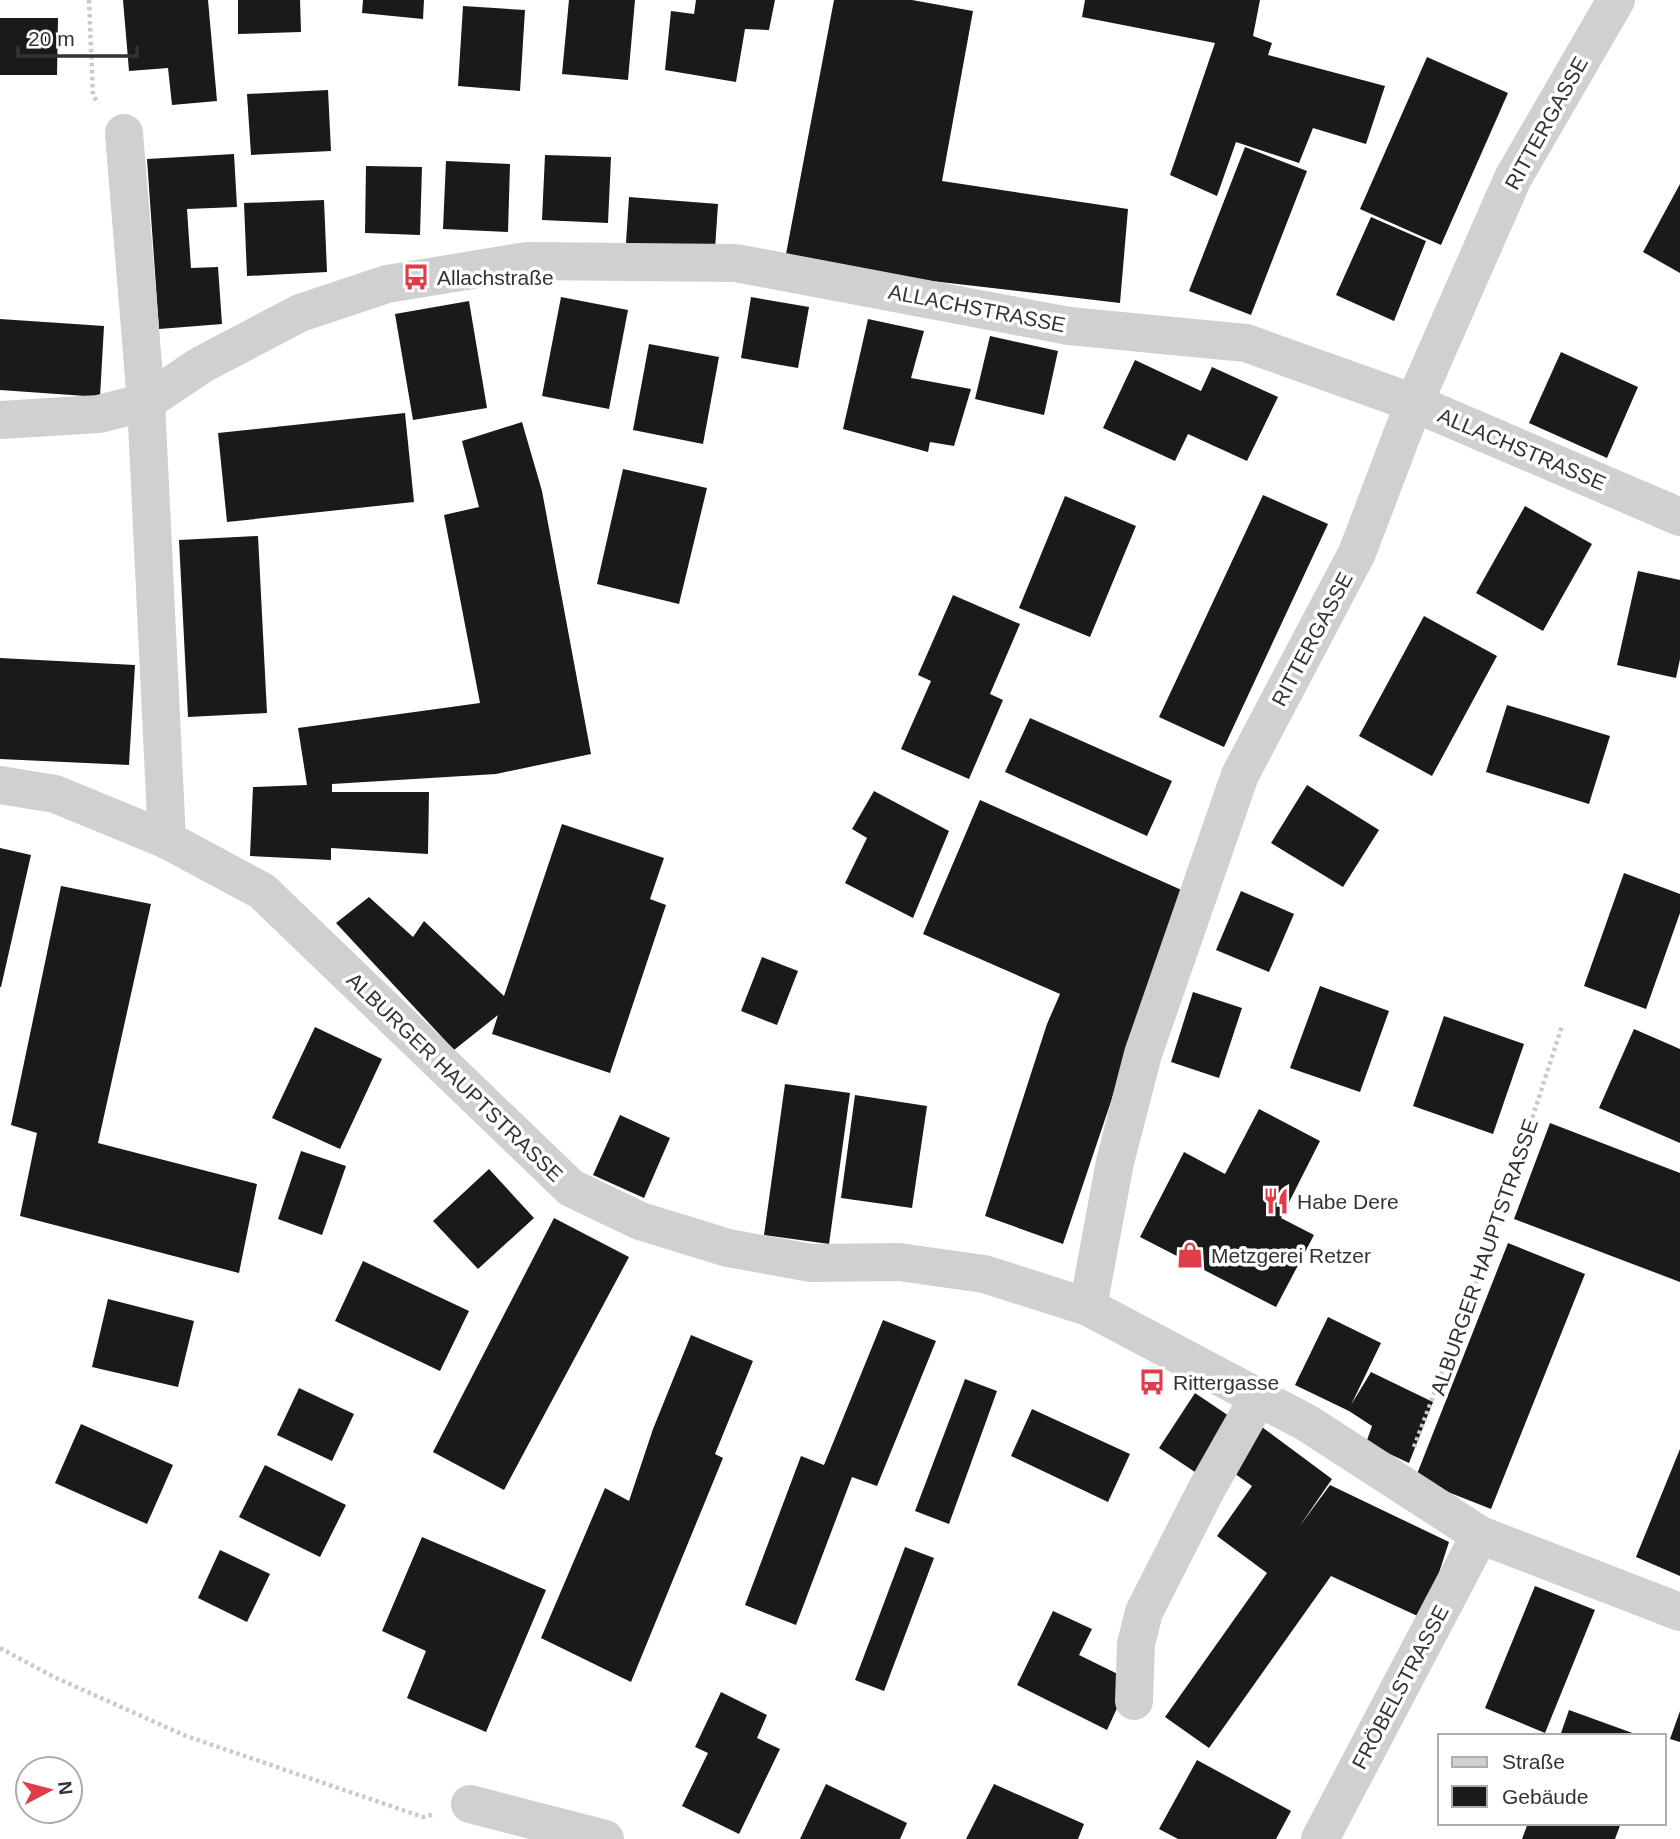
<svg xmlns="http://www.w3.org/2000/svg" width="1680" height="1839" viewBox="0 0 1680 1839" font-family="Helvetica,sans-serif">
<rect width="100%" height="100%" fill="#fff"/>
<g fill="#1a1a1a">
<polygon points="123,0 208,0 217,101 172,105 168,68 129,71"/>
<polygon points="238,0 300,0 301,32 238,34"/>
<polygon points="363,0 424,0 423,19 362,13"/>
<polygon points="569,0 635,0 628,80 562,74"/>
<polygon points="696,0 775,0 769,30 745,29 736,82 665,70 671,11 694,14"/>
<polygon points="834,0 912,0 973,11 942,181 1128,209 1120,303 923,280 786,254"/>
<polygon points="1085,0 1260,0 1253,36 1272,43 1268,55 1385,86 1366,144 1313,128 1299,163 1236,142 1217,196 1170,175 1215,43 1082,17"/>
<polygon points="463,6 525,10 520,91 458,86"/>
<polygon points="0,18 58,18 57,75 0,75"/>
<polygon points="1427,57 1508,93 1441,245 1360,209"/>
<polygon points="328,90 331,151 251,155 247,94"/>
<polygon points="1245,147 1307,171 1251,315 1189,291"/>
<polygon points="234,154 237,207 187,209 191,268 218,267 222,324 159,329 147,159"/>
<polygon points="545,155 611,157 608,223 542,220"/>
<polygon points="446,161 510,164 508,232 443,229"/>
<polygon points="366,166 422,167 420,235 365,233"/>
<polygon points="1680,184 1680,273 1643,252"/>
<polygon points="629,197 718,204 715,249 626,243"/>
<polygon points="324,200 327,272 247,276 244,203"/>
<polygon points="1371,217 1426,241 1394,321 1336,295"/>
<polygon points="561,297 628,310 609,409 542,396"/>
<polygon points="751,297 809,307 798,368 741,358"/>
<polygon points="469,301 487,408 413,420 395,314"/>
<polygon points="0,319 104,326 100,397 0,390"/>
<polygon points="868,319 924,331 911,378 971,389 954,446 930,442 928,452 843,429"/>
<polygon points="990,336 1058,351 1044,415 975,399"/>
<polygon points="649,344 719,357 703,444 633,430"/>
<polygon points="1561,352 1638,387 1607,458 1529,423"/>
<polygon points="1135,360 1201,391 1212,367 1278,397 1247,461 1188,434 1175,461 1103,428"/>
<polygon points="405,413 414,502 227,522 218,433"/>
<polygon points="522,422 542,491 591,754 496,774 332,784 332,792 429,792 428,854 331,848 331,860 250,856 253,787 307,785 298,728 480,703 444,515 479,507 462,441"/>
<polygon points="623,469 707,488 679,604 597,584"/>
<polygon points="1263,495 1328,524 1224,747 1159,717"/>
<polygon points="1065,496 1136,526 1090,637 1019,608"/>
<polygon points="1525,506 1592,544 1543,631 1476,593"/>
<polygon points="258,536 267,713 188,717 179,540"/>
<polygon points="1638,571 1680,580 1680,659 1676,678 1617,665"/>
<polygon points="953,595 1020,624 990,694 1003,700 969,779 901,749 931,681 918,675"/>
<polygon points="1424,616 1497,656 1432,776 1359,736"/>
<polygon points="0,658 135,665 129,765 0,759"/>
<polygon points="1507,705 1610,736 1589,804 1486,772"/>
<polygon points="1030,718 1172,781 1147,836 1005,772"/>
<polygon points="1307,785 1379,830 1343,887 1271,843"/>
<polygon points="874,791 949,831 913,918 845,883 867,838 852,829"/>
<polygon points="980,800 1186,892 1127,1054 1063,1244 985,1216 1047,1024 1060,994 923,934"/>
<polygon points="562,824 664,858 650,899 666,905 610,1073 492,1034 498,1015 454,1050 336,923 369,897 413,937 424,921 504,996"/>
<polygon points="0,848 31,855 1,987 0,987"/>
<polygon points="1624,873 1680,894 1680,913 1646,1009 1584,986"/>
<polygon points="61,886 151,904 98,1143 257,1184 239,1273 20,1216 37,1133 11,1125"/>
<polygon points="1241,891 1294,914 1269,972 1216,950"/>
<polygon points="762,957 798,971 777,1025 741,1011"/>
<polygon points="1320,986 1389,1011 1360,1092 1290,1068"/>
<polygon points="1193,992 1242,1008 1219,1078 1171,1062"/>
<polygon points="1444,1016 1524,1044 1493,1134 1413,1106"/>
<polygon points="315,1027 382,1059 340,1149 272,1118"/>
<polygon points="1634,1029 1680,1049 1680,1143 1599,1108"/>
<polygon points="785,1084 850,1093 829,1244 764,1235"/>
<polygon points="855,1095 927,1106 912,1208 841,1198"/>
<polygon points="1259,1109 1320,1141 1281,1218 1314,1235 1276,1307 1140,1237 1184,1152 1225,1174"/>
<polygon points="620,1115 670,1138 644,1198 593,1175"/>
<polygon points="1550,1123 1680,1173 1680,1282 1514,1219"/>
<polygon points="301,1151 346,1166 322,1235 278,1219"/>
<polygon points="489,1169 534,1218 478,1269 433,1221"/>
<polygon points="554,1218 629,1257 504,1490 433,1452"/>
<polygon points="1508,1243 1585,1274 1491,1509 1415,1479"/>
<polygon points="363,1261 469,1311 440,1371 335,1321"/>
<polygon points="108,1299 194,1321 178,1387 92,1367"/>
<polygon points="1328,1317 1381,1343 1351,1405 1371,1372 1433,1402 1409,1463 1366,1443 1372,1426 1349,1411 1295,1385"/>
<polygon points="883,1320 936,1341 877,1486 852,1477 796,1625 745,1605 801,1456 824,1465"/>
<polygon points="691,1335 753,1361 715,1454 723,1458 631,1682 541,1638 605,1488 629,1501 653,1429"/>
<polygon points="965,1379 997,1391 949,1524 915,1511"/>
<polygon points="299,1388 354,1414 332,1461 277,1435"/>
<polygon points="1195,1393 1235,1420 1198,1474 1159,1448"/>
<polygon points="1032,1409 1130,1454 1108,1502 1011,1456"/>
<polygon points="81,1424 173,1465 147,1524 55,1483"/>
<polygon points="1258,1424 1332,1479 1299,1527 1330,1485 1449,1542 1424,1619 1331,1576 1209,1748 1165,1717 1267,1573 1217,1536 1252,1486 1227,1468"/>
<polygon points="1680,1449 1680,1576 1636,1557"/>
<polygon points="265,1465 346,1505 320,1557 239,1517"/>
<polygon points="422,1537 546,1590 486,1732 407,1698 426,1651 382,1631"/>
<polygon points="905,1547 934,1558 884,1691 855,1680"/>
<polygon points="220,1550 270,1574 247,1622 198,1598"/>
<polygon points="1535,1586 1595,1610 1545,1733 1485,1708"/>
<polygon points="1053,1611 1092,1629 1079,1655 1130,1680 1107,1730 1017,1685"/>
<polygon points="721,1692 767,1715 757,1738 780,1749 739,1834 682,1806 708,1753 695,1747"/>
<polygon points="1569,1710 1638,1735 1638,1736 1560,1736"/>
<polygon points="1680,1711 1680,1742 1670,1739"/>
<polygon points="1197,1760 1291,1811 1276,1839 1178,1839 1159,1829"/>
<polygon points="826,1784 907,1823 900,1839 800,1839"/>
<polygon points="994,1784 1084,1824 1078,1839 966,1839"/>
<polygon points="1528,1823 1621,1823 1615,1839 1522,1839"/>
</g>
<g fill="none" stroke-linecap="round" stroke-linejoin="round">
<g stroke="#cacaca" stroke-width="4.5" stroke-dasharray="3.5 3.5" stroke-linecap="butt">
<polyline points="89,0 93,96 99,103"/>
<polyline points="1414,1447 1497,1227 1562,1026"/>
<polyline points="0,1648 54,1677 186,1736 423,1817 434,1814"/>
</g>
<g stroke="#d0d0d0" stroke-width="38">
<polyline points="124,133 146,402 167,840"/>
<polyline points="0,420 99,414 146,402 201,365 300,313 387,284 527,261 736,263 1069,326 1246,343 1414,403 1680,517"/>
<polyline points="0,785 55,794 167,840 262,891 571,1188 640,1221 728,1248 811,1263 899,1262 984,1274 1088,1307 1307,1423 1480,1535 1680,1612"/>
<polyline points="1088,1307 1115,1162 1143,1054 1240,775 1357,553 1414,403 1513,178 1616,0"/>
<polyline points="1134,1701 1136,1644 1144,1612 1206,1490 1258,1398"/>
<polyline points="470,1804 605,1839"/>
<polyline points="1320,1839 1480,1535"/>
</g>
</g>
<defs>
<g id="bus-bare" transform="scale(2.1)"><path d="M-5-6H5V4H4V6H2V4H-2V6H-4V4H-5ZM-3.5-4V0h7V-4ZM-3.5 1.2v1.5H-2V1.2ZM2 1.2v1.5H3.5V1.2Z" fill="#e23c4a" stroke="#fff" stroke-width="2.5" paint-order="stroke"/></g>
<g id="restaurant-bare" transform="scale(2.1)"><path d="M-5-6h1v4h1v-4h1v4h1v-4h1v5L-1.5 .5V6h-2V.5L-5-1ZM5-6V6H3V1.5H1.5Q1.5-4 5-6Z" fill="#e23c4a" stroke="#fff" stroke-width="2.5" paint-order="stroke"/></g>
<g id="shop-bare" transform="scale(2.1)"><path d="M-5-2.5h2.3a2.7 3.5 0 0 1 5.4 0H5L5.5 6h-11ZM-1.5-2.5h3a1.5 2.3 0 0 0-3 0Z" fill="#e23c4a" stroke="#fff" stroke-width="2.5" paint-order="stroke"/></g>
</defs>
<g fill-rule="evenodd">
<use href="#bus-bare" x="416" y="277"/>
<use href="#restaurant-bare" x="1276" y="1201"/>
<use href="#shop-bare" x="1190" y="1255"/>
<use href="#bus-bare" x="1152" y="1382"/>
</g>
<g text-anchor="middle" dominant-baseline="central" stroke-width="7" stroke-linejoin="round" paint-order="stroke">
<g font-size="21" fill="#333" stroke="#fff">
<text transform="translate(1546 123) rotate(-61)">RITTERGASSE</text>
<text transform="translate(977 308) rotate(11)">ALLACHSTRASSE</text>
<text transform="translate(1522 449) rotate(23)">ALLACHSTRASSE</text>
<text transform="translate(1312 639) rotate(-62)">RITTERGASSE</text>
<text transform="translate(455 1077) rotate(44)">ALBURGER HAUPTSTRASSE</text>
<text transform="translate(1484 1257) rotate(-71)">ALBURGER HAUPTSTRASSE</text>
<text transform="translate(1400 1687) rotate(-62)">FRÖBELSTRASSE</text>
</g>
<g font-size="21" fill="#333" stroke="#fff" text-anchor="start">
<text x="437" y="277">Allachstraße</text>
<text x="1297" y="1201">Habe Dere</text>
<text x="1211" y="1255">Metzgerei Retzer</text>
<text x="1173" y="1382">Rittergasse</text>
</g>
</g>
<rect x="1438" y="1734" width="228" height="91" fill="#ffffff" stroke="#adadad" stroke-width="2"/>
<rect x="1452" y="1757" width="35" height="10" fill="#d0d0d0" stroke="#adadad" stroke-width="2"/>
<text x="1502" y="1769" font-size="21" fill="#333333">Straße</text>
<rect x="1452" y="1786" width="35" height="21" fill="#1a1a1a" stroke="#adadad" stroke-width="2"/>
<text x="1502" y="1804" font-size="21" fill="#333333">Gebäude</text>
<g transform="translate(49 1790) rotate(83)"><circle r="33" fill="#ffffff" stroke="#adadad" stroke-width="2"/>
<path d="M0-5L12 26L0 18L-12 26Z" fill="#e23c4a"/>
<text y="-10" font-size="19" font-weight="bold" text-anchor="middle" fill="#333333">N</text>
</g>
<path d="M18 46v10h119v-10" fill="none" stroke="#333333" stroke-width="3.5"/>
<text x="28" y="46" font-size="21" fill="#333333" stroke="#ffffff" stroke-width="5" paint-order="stroke">20 m</text>
</svg>
